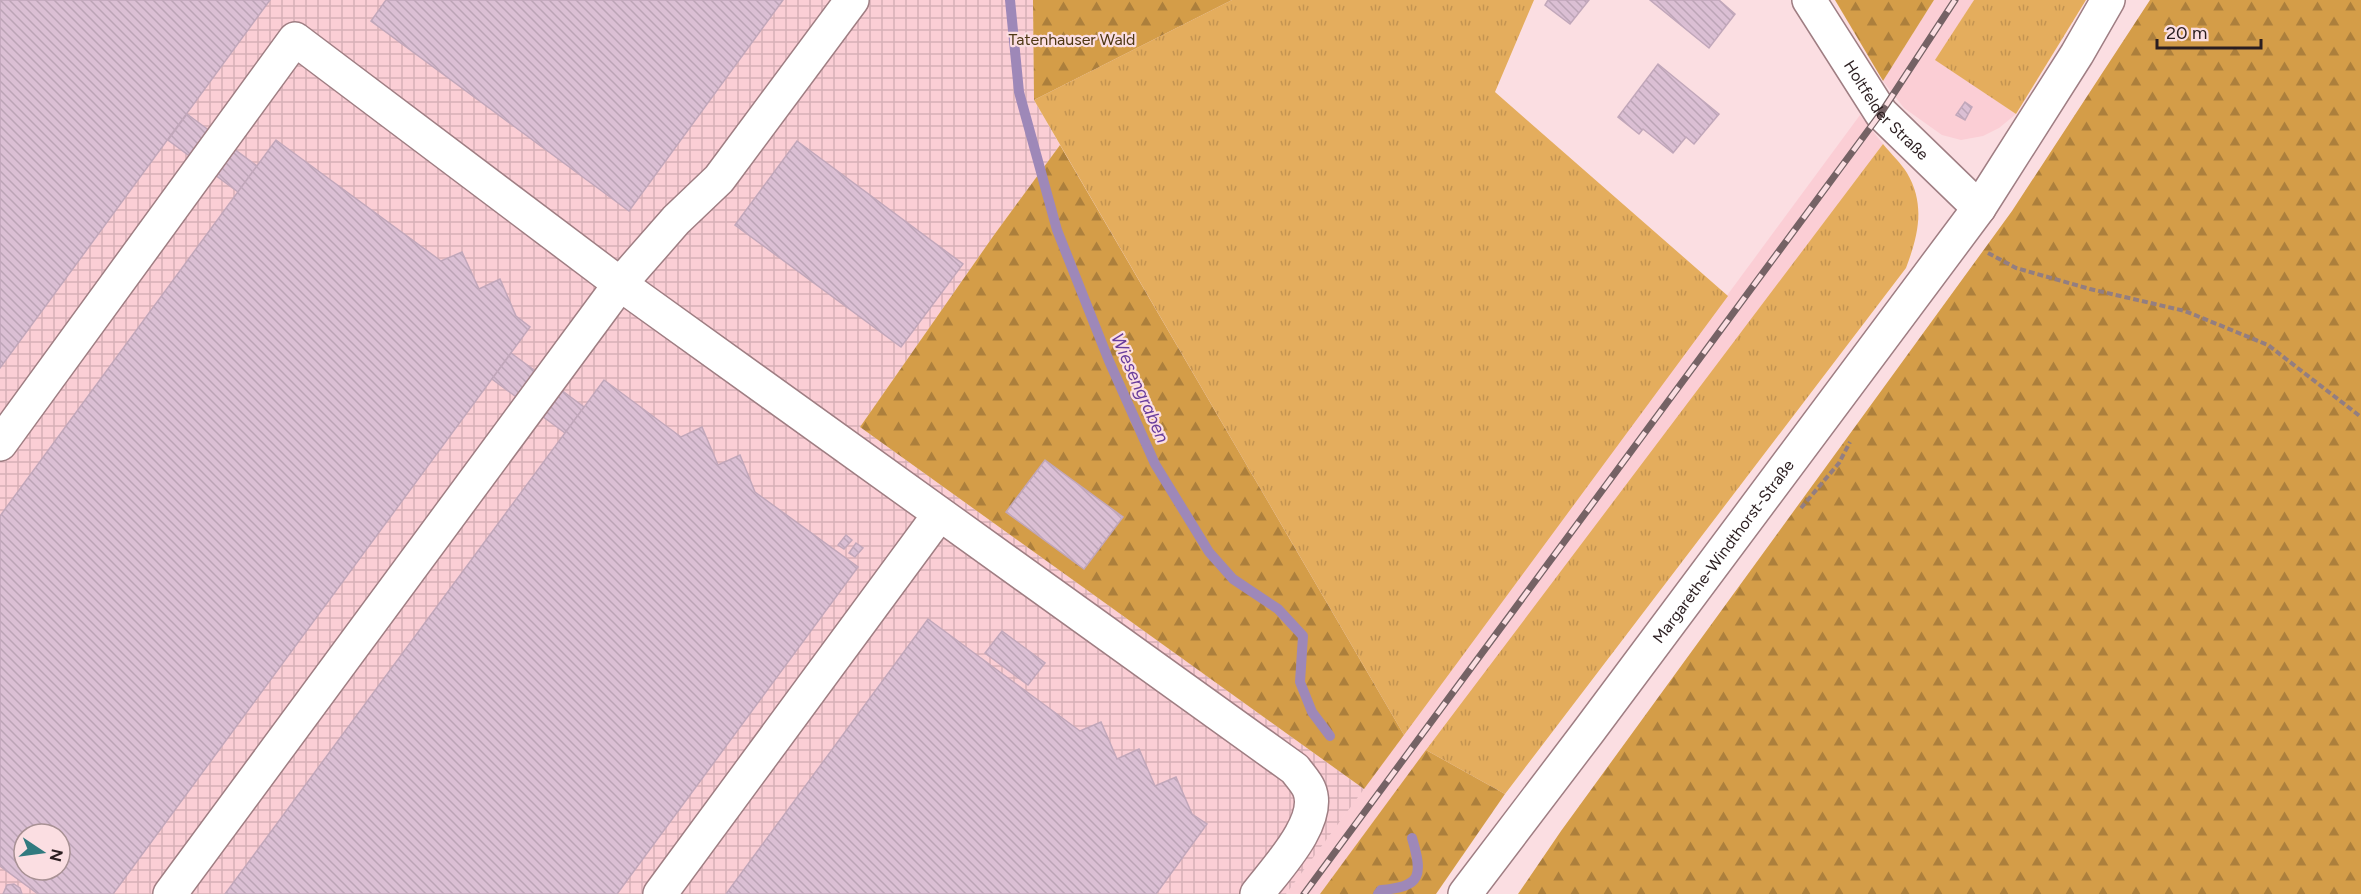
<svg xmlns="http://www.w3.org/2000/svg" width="2361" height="894" viewBox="0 0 2361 894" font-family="Figtree,sans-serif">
<defs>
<pattern id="industrial-grid" width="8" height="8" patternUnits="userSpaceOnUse" patternTransform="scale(1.5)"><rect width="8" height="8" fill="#fbced5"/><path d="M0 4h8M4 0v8" fill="none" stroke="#d7b0b7"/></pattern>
<pattern id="grass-tufts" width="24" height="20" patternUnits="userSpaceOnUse" patternTransform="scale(1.5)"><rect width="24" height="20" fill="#e4ad5d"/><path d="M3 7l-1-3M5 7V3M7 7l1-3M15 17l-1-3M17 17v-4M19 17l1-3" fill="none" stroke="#c49451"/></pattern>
<pattern id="forest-firs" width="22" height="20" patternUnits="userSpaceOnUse" patternTransform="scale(1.5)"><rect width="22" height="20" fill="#d49d48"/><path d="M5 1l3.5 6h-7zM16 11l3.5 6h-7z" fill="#ac7f3c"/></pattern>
<pattern id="building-back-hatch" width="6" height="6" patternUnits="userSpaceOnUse" patternTransform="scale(1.5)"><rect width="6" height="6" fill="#dbbfd4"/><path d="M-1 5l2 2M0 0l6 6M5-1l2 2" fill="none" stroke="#bca4b6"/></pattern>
</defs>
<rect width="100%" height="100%" fill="#fbdee2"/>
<g fill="#fbced5">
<polygon points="1934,0 1974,0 1936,60 2016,114 1999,128 1983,136 1961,140 1942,135 1904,108 1883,81"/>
<polygon points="1860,115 1883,144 1320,894 1286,894"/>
</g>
<path fill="url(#industrial-grid)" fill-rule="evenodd" d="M0,0H1033L1034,100L1060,145L994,235L860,427L1364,789L1286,894H0ZM24,834H60V870H24Z"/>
<g fill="url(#grass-tufts)">
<polygon points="1232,0 1534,0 1495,92 1728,296 1404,735 1034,100"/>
<polygon points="1974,0 2086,0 2016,114 1935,60"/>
<path d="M1883,144C1891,154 1901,163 1907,173C1926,205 1918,236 1906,268L1505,794L1426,750Z"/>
</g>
<g fill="url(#forest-firs)">
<polygon points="1033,0 1232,0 1034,100"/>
<polygon points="1835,0 1934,0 1883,81"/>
<polygon points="2150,0 2361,0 2361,894 1518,894 1561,831 2012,211"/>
<polygon points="1060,145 1404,735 1364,789 860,427 994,235"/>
<polygon points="1426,750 1505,794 1436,894 1320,894"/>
</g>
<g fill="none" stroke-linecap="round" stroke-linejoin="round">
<g stroke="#9e88b8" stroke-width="10">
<polyline points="1010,0 1019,92 1057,230 1109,361 1155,464 1209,552 1233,579 1278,609 1303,636 1300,682 1312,712 1330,736"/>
<path d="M1378,894L1381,890C1422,887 1423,875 1412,838"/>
</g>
</g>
<g fill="url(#building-back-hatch)" stroke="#c1a7ba" stroke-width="1.5" fill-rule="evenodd">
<polygon points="0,0 270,0 0,368"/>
<polygon points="386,0 783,0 629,211 371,21"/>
<polygon points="1548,0 1589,0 1570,24 1545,5"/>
<polygon points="1650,0 1719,0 1735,14 1709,48"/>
<polygon points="1658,64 1719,114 1694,144 1686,137 1673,153 1643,129 1639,134 1618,117"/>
<polygon points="1965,102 1972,107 1965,120 1956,115"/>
<polygon points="187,114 257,166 238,192 168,140"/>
<path d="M276,140L441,261L462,252L479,289L500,279L516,316L530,327L113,894H38L0,866V516ZM24,834H60V870H24Z"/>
<polygon points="797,141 963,264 901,347 735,225"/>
<polygon points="511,353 584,407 565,433 492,379"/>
<polygon points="604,380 681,437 702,427 718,465 740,455 755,492 858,567 617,894 225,894"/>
<polygon points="1045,460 1123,517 1084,569 1006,512"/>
<polygon points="846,535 852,540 844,549 838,545"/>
<polygon points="856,543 863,548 855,557 849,553"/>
<polygon points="928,619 1080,731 1101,722 1117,759 1139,749 1155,786 1176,777 1192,814 1207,824 1156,894 726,894"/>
<polygon points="1002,631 1045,663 1028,685 985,653"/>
<polygon points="14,884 20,888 22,894 3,894 7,885"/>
</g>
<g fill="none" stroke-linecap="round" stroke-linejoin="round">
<g stroke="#9f7e83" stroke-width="36">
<g id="minor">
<path id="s1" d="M1809,0L1881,113L1979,208"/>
<path d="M0,444L295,39L620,284L1295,769C1300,776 1306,782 1309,789C1323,821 1275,870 1257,894"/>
<polyline points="170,894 620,284 676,220 719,179 852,0"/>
<polyline points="660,894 939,515"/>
<path id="s2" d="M1465,894L1588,732L1979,208L2077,54L2108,0"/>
</g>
</g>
<g stroke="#937e81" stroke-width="4" stroke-dasharray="6 3" stroke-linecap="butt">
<polyline points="1988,253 2016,268 2090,289 2185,311 2268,345 2361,417"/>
<polyline points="1801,508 1839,463 1850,442"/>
</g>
<use href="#minor" stroke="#fff" stroke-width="33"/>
<g stroke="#756265" stroke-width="7">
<polyline id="rail" points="1304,894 1881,113 1955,0"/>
</g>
<use href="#rail" stroke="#fbdee2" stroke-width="4.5" stroke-dasharray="14" stroke-linecap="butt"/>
</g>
<g text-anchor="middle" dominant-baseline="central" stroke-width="4.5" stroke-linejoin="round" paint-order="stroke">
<g font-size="16" fill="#4f3814" stroke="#fbdee2">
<text x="1072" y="39">Tatenhauser Wald</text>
</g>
<g font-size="16" fill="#2b1e20" stroke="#fbdee2">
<text stroke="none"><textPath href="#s1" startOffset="135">Holtfelder Straße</textPath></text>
<text stroke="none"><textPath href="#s2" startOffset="429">Margarethe-Windthorst-Straße</textPath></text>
</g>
<g font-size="18" font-style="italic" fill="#683c9c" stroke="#fbdee2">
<text transform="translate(1140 388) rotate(66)">Wiesengraben</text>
</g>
</g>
<g transform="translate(42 852) rotate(103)"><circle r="28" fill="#fbdee2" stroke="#a89194" stroke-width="1.5"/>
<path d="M0-4.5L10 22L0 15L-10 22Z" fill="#317a7f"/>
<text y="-9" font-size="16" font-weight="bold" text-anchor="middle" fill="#2b1e20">N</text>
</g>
<path d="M2157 39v9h104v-9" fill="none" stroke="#2b1e20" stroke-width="3"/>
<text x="2166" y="39" font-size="18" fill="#2b1e20" stroke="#fbdee2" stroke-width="4.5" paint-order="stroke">20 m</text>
</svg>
